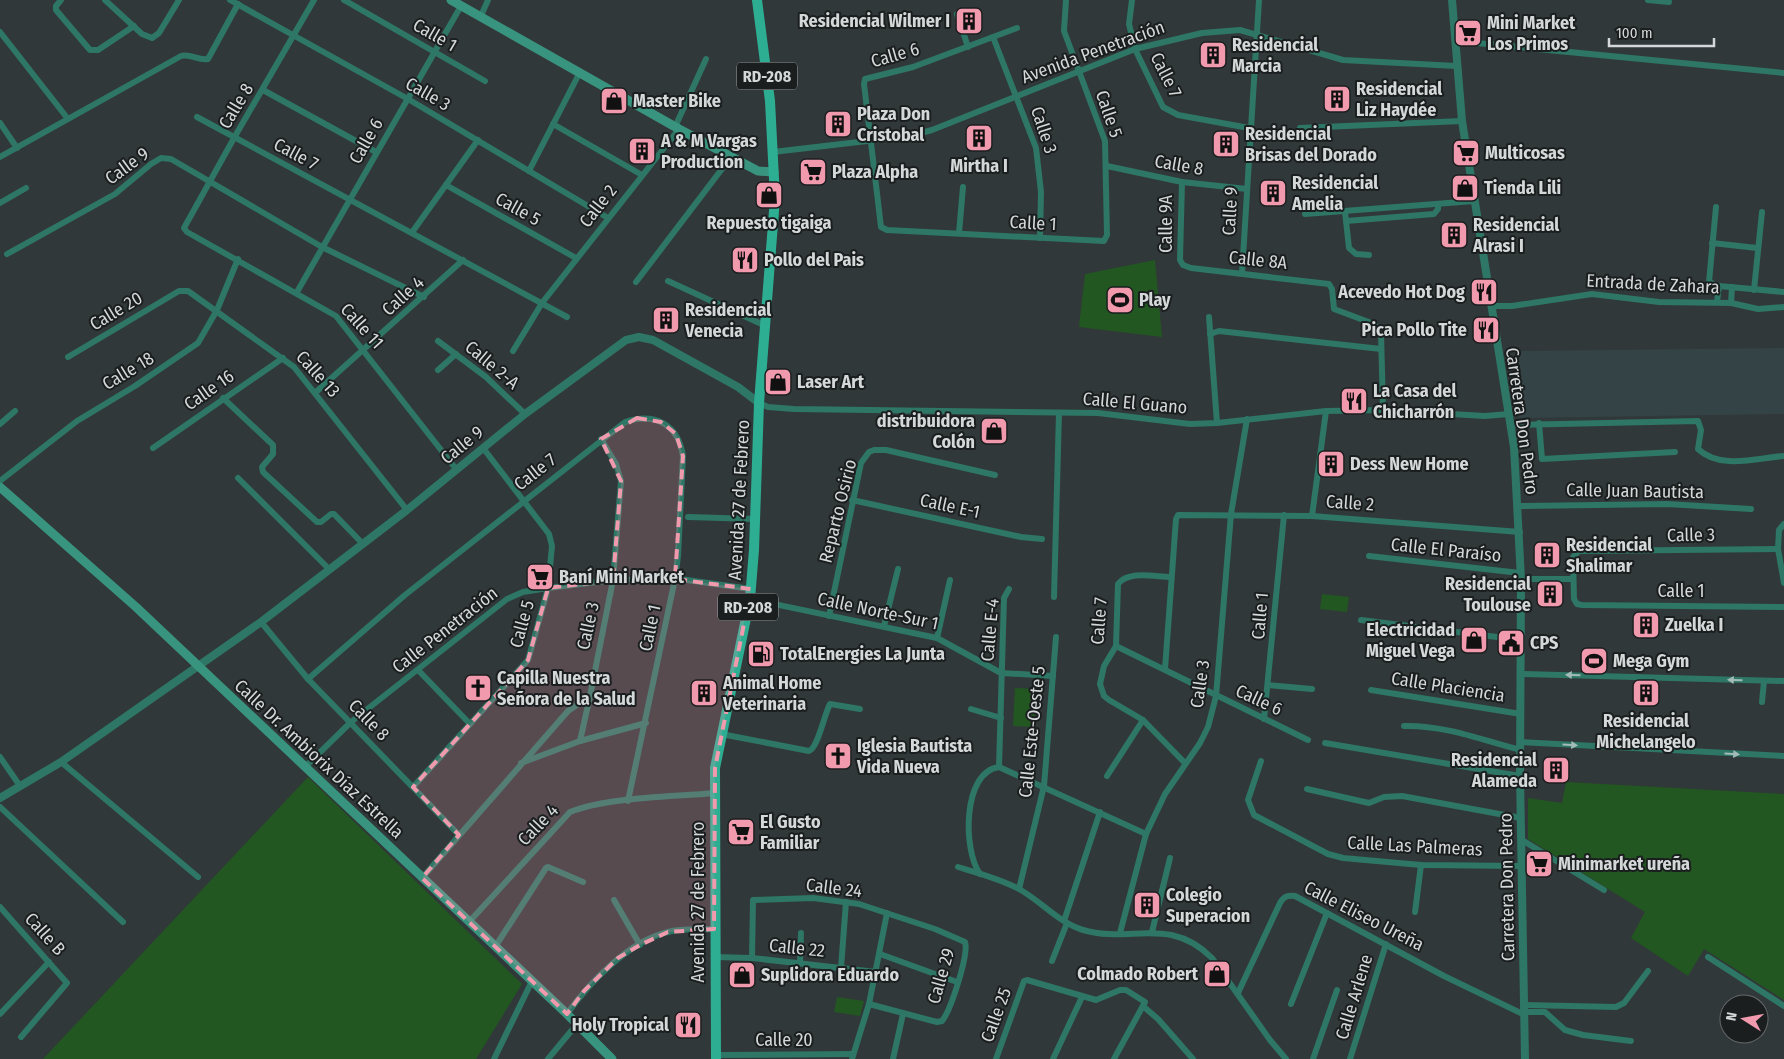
<svg xmlns="http://www.w3.org/2000/svg" width="1784" height="1059" viewBox="0 0 1784 1059" font-family="'Fira Sans Condensed',sans-serif">
<rect width="100%" height="100%" fill="#313839"/>
<polygon fill="#344345" points="1784,348 1784,414 1519,418 1519,351"/>
<g fill="#225721">
<polygon points="1155,260 1162,337 1079,327 1085,274"/>
<polygon points="1322,594 1349,597 1347,612 1320,609"/>
<polygon points="1015,688 1037,689 1034,727 1013,726"/>
<polygon points="308,777 522,984 476,1059 43,1059"/>
<polygon points="1566,782 1784,794 1784,1000 1704,949 1688,976 1631,938 1645,912 1528,839 1528,798 1562,803"/>
<polygon points="837,997 864,1001 860,1016 834,1012"/>
</g>
<g fill="none" stroke-linecap="round" stroke-linejoin="round">
<g stroke="#2e7665" stroke-width="6">
<polyline points="61,0 56,6 56,10 90,50 98,50 134,26"/>
<polyline points="105,0 142,34 152,38 159,33 179,0"/>
<polyline points="230,0 408,99 608,218"/>
<polyline points="314,0 234,138 184,228 187,232 336,316 456,469"/>
<polyline points="344,0 485,81"/>
<polyline points="1132,0 1129,24 1135,49 1163,107 1178,115 1249,128"/>
<polyline points="1648,0 1669,2"/>
<polyline points="957,14 968,47"/>
<polyline points="480,18 488,0"/>
<polyline points="1017,28 913,67 865,79 864,84 881,227 887,230 1104,241 1107,235 1105,141 1064,31 1066,0"/>
<polyline points="0,32 68,119"/>
<polyline points="993,37 1036,148 1041,192 1040,238"/>
<polyline points="1456,41 1784,73"/>
<polyline points="263,90 376,152"/>
<polyline points="197,117 567,317"/>
<polyline points="0,123 17,148"/>
<polyline points="553,124 642,175"/>
<polyline points="675,127 706,59"/>
<polyline points="1300,128 1462,121"/>
<polyline points="773,152 910,136 932,130 1135,49 1202,33 1240,30 1343,60 1456,66"/>
<path d="M0,157L181,56C191,53 198,61 208,59L238,4"/>
<polyline points="1107,166 1182,182 1247,189"/>
<polyline points="529,171 580,72"/>
<polyline points="1182,182 1180,260 1183,265 1191,268 1329,284 1332,289 1334,309 1374,324 1381,332 1383,410"/>
<polyline points="446,185 576,258"/>
<polyline points="0,203 26,188"/>
<polyline points="1716,207 1709,282 1719,286 1784,292"/>
<polyline points="1345,212 1349,248 1356,254 1369,255"/>
<polyline points="1305,214 1474,201"/>
<polyline points="1346,221 1434,214 1438,209 1438,204"/>
<polyline points="413,231 478,140"/>
<polyline points="959,233 963,187"/>
<polyline points="1712,243 1757,248"/>
<polyline points="7,254 115,194 151,164 161,158 171,159 322,247 424,297"/>
<polyline points="1242,273 1259,0"/>
<polyline points="668,281 766,326"/>
<polyline points="636,282 731,157"/>
<polyline points="1754,290 1762,212"/>
<polyline points="297,292 461,6"/>
<polyline points="1717,302 1719,286"/>
<polyline points="1731,303 1732,287"/>
<polyline points="1491,306 1512,306 1592,294 1659,302 1731,303 1758,309 1784,307"/>
<polyline points="1209,317 1217,423"/>
<polyline points="1210,334 1219,331 1381,349"/>
<polyline points="438,341 486,377 525,414"/>
<polyline points="513,351 542,303 679,129"/>
<polyline points="68,357 179,291 188,291 294,367 407,510"/>
<polyline points="438,370 456,354"/>
<polyline points="316,392 463,260"/>
<polyline points="223,398 273,445 273,454 262,467 263,472 317,522 321,522 331,514 334,514 362,543"/>
<polyline points="759,403 768,407 794,409 1098,413 1190,424 1217,423 1326,411 1383,410 1485,416 1509,414"/>
<polyline points="1539,423 1542,459 1675,452"/>
<polyline points="0,424 15,411"/>
<path d="M1511,425L1698,421L1701,430L1698,449C1720,470 1757,458 1784,456"/>
<polyline points="153,448 283,358"/>
<polyline points="238,478 329,569"/>
<polyline points="0,481 77,421 135,386 198,343 217,310 238,259"/>
<polyline points="852,500 1021,537 1042,539"/>
<polyline points="1518,506 1667,504 1751,509"/>
<polyline points="1312,516 1326,411"/>
<polyline points="688,517 755,519"/>
<polyline points="1784,524 1779,530 1778,549 1784,583"/>
<polyline points="1778,549 1579,551 1573,557 1574,599 1577,604 1582,605 1784,607"/>
<polyline points="1369,556 1520,573"/>
<path d="M1171,577C1155,577 1129,570 1118,584L1116,646L1104,666L1100,684L1104,696L1109,700L1143,720L1185,763"/>
<polyline points="1521,579 1573,579"/>
<polyline points="1054,597 1059,413"/>
<polyline points="750,599 937,638 1001,673 1053,676"/>
<polyline points="829,616 861,463 869,452 874,450 886,450 995,475"/>
<polyline points="1361,620 1521,640"/>
<polyline points="261,622 308,679 459,835"/>
<polyline points="884,626 898,569"/>
<polyline points="937,638 950,580"/>
<polyline points="1116,646 1308,740"/>
<polyline points="1165,669 1176,519 1178,515 1312,516 1520,532"/>
<polyline points="419,671 470,724"/>
<polyline points="1521,674 1784,681"/>
<path d="M308,679L405,595L625,422C655,412 678,424 683,456L678,556L675,579L628,801"/>
<polyline points="1268,685 1312,689"/>
<polyline points="1371,690 1521,714"/>
<polyline points="1762,702 1764,681"/>
<polyline points="971,709 1001,718"/>
<polyline points="1264,719 1284,515"/>
<path d="M1404,726C1445,725 1482,740 1521,750"/>
<path d="M721,734L809,751C818,748 824,715 830,704L860,709"/>
<polyline points="580,741 590,696"/>
<polyline points="1521,742 1784,756"/>
<polyline points="1325,743 1520,776"/>
<polyline points="0,757 20,786"/>
<polyline points="1261,761 1248,800 1254,815 1328,854 1343,858 1421,865 1521,866"/>
<polyline points="61,762 198,877"/>
<polyline points="521,763 580,741 646,723"/>
<polyline points="305,767 351,722 507,599 523,592 548,588 613,580 680,579 751,589"/>
<polyline points="999,767 1004,598 1009,589"/>
<polyline points="999,767 1146,834"/>
<polyline points="1107,776 1143,720"/>
<polyline points="413,787 528,660 548,588 552,546 549,534 483,448"/>
<polyline points="1307,789 1369,803 1384,797 1402,796 1521,818"/>
<polyline points="0,807 123,922"/>
<polyline points="1522,840 1604,890"/>
<path d="M958,867C978,873 1001,879 1019,889C1041,901 1059,923 1083,930C1130,944 1169,915 1212,958L1270,1040L1286,1059"/>
<path d="M980,874C963,851 962,772 999,767"/>
<polyline points="422,878 568,711 590,696 613,580 621,481 616,464 601,439"/>
<polyline points="1019,889 1044,786 1056,637"/>
<polyline points="614,900 640,945"/>
<polyline points="0,907 67,983 21,1037"/>
<polyline points="1415,912 1421,865"/>
<polyline points="1064,921 1100,812"/>
<path d="M469,922L570,812C607,797 674,797 714,793"/>
<polyline points="1152,932 1170,858"/>
<polyline points="1120,933 1146,834 1165,794 1200,743 1208,727 1216,696 1231,514 1247,419"/>
<polyline points="495,947 546,868 548,867 583,882"/>
<polyline points="880,954 957,982"/>
<polyline points="715,957 752,958 876,972"/>
<polyline points="1708,957 1784,1006"/>
<path d="M752,958L753,900L813,898L859,904L935,929L965,942C969,954 951,1010 942,1021L937,1022L869,1004"/>
<polyline points="1052,961 1067,923"/>
<polyline points="800,963 801,933"/>
<polyline points="841,968 846,902"/>
<path d="M1238,993L1280,903C1284,896 1288,895 1295,896L1444,976L1525,1015"/>
<polyline points="1291,1004 1327,913"/>
<polyline points="1525,1005 1616,1007 1624,1003 1648,971"/>
<polyline points="1144,1007 1158,1019 1193,1059"/>
<polyline points="1525,1012 1545,1012 1565,1030 1583,1035 1631,1041"/>
<polyline points="0,1014 49,962"/>
<path d="M567,1014C589,983 629,941 668,932C682,928 700,930 714,929"/>
<polyline points="716,1055 853,1054"/>
<polyline points="494,1059 532,981"/>
<polyline points="548,1059 577,1024"/>
<polyline points="852,1059 869,1004 887,913"/>
<polyline points="893,1059 903,1014"/>
<polyline points="996,1059 1024,981 1027,980 1096,1000 1120,990 1126,990 1145,1002 1114,1059"/>
<polyline points="1053,1059 1082,997"/>
<polyline points="1313,1059 1337,990"/>
<polyline points="1350,1059 1386,944"/>
</g>
<g stroke="#2e7665" stroke-width="8">
<polyline points="1452,0 1462,121 1514,447 1521,579 1520,776 1525,1059"/>
<polyline points="0,798 61,762 261,622 407,510 525,414 626,340 639,337 653,340 738,387 759,403"/>
</g>
<g stroke="#39947f" stroke-width="9">
<polyline points="451,0 679,129 758,171 774,172"/>
<polyline points="0,487 136,607 567,1014 612,1059"/>
</g>
<polyline stroke="#2dae93" stroke-width="10" points="716,1059 715,768 750,599 754,550 759,403 775,198 770,101 757,0"/>
</g>
<defs><path id="oneway-solid" d="M-6-.8H1V-3.2L6.5 0L1 3.2V.8H-6Z" transform="scale(1.25)"/></defs>
<g fill="#a2bbb6">
<use href="#oneway-solid" transform="translate(1573 675) rotate(-178)"/>
<use href="#oneway-solid" transform="translate(1735 680) rotate(-178)"/>
<use href="#oneway-solid" transform="translate(1570 745) rotate(3)"/>
<use href="#oneway-solid" transform="translate(1732 754) rotate(3)"/>
</g>
<path fill="#f29aad" fill-opacity="0.2" stroke="#f29aad" stroke-width="4" stroke-dasharray="10 6" stroke-linejoin="round" d="M637,418L661,422L676,434L683,456L675,579L751,589L715,768L714,929L668,932L640,945L618,958L584,991L567,1014L422,878L459,835L413,787L528,660L548,588L613,580L621,481L601,439Z"/>
<defs>
<g id="building-square" transform="scale(1.4375)"><rect x="-9" y="-9" width="18" height="18" rx="4" fill="#f29aad" stroke="#1b1e1f"/><path d="M-4-6H4V6H1V3H-1V6H-4ZM-2.5-4.3h1.7v1.8h-1.7ZM.8-4.3h1.7v1.8H.8ZM-2.5-1h1.7V.8h-1.7ZM.8-1h1.7V.8H.8Z" fill="#111"/></g>
<g id="supermarket-square" transform="scale(1.4375)"><rect x="-9" y="-9" width="18" height="18" rx="4" fill="#f29aad" stroke="#1b1e1f"/><path d="M-6-5.5h2.5l.6 2H6L4.5 2H-2.5L-4.4-4H-6ZM-1.5 3.2a1.3 1.3 0 1 0 .1 0ZM3 3.2a1.3 1.3 0 1 0 .1 0Z" fill="#111"/></g>
<g id="shop-square" transform="scale(1.4375)"><rect x="-9" y="-9" width="18" height="18" rx="4" fill="#f29aad" stroke="#1b1e1f"/><path d="M-5-2.5h2.3a2.7 3.5 0 0 1 5.4 0H5L5.5 6h-11ZM-1.5-2.5h3a1.5 2.3 0 0 0-3 0Z" fill="#111"/></g>
<g id="restaurant-square" transform="scale(1.4375)"><rect x="-9" y="-9" width="18" height="18" rx="4" fill="#f29aad" stroke="#1b1e1f"/><path d="M-5-6h1v4h1v-4h1v4h1v-4h1v5L-1.5 .5V6h-2V.5L-5-1ZM5-6V6H3V1.5H1.5Q1.5-4 5-6Z" fill="#111"/></g>
<g id="stadium-square" transform="scale(1.4375)"><rect x="-9" y="-9" width="18" height="18" rx="4" fill="#f29aad" stroke="#1b1e1f"/><path d="M0-5a6.5 5 0 1 0 0 10a6.5 5 0 1 0 0-10ZM-3.5-1.8h7v3.6h-7Z" fill="#111"/></g>
<g id="civic-square" transform="scale(1.4375)"><rect x="-9" y="-9" width="18" height="18" rx="4" fill="#f29aad" stroke="#1b1e1f"/><path d="M-.6-6.5H3V-4.5H.6V-3L4-1V1h2V6H-6V1h2V-1L-.6-3ZM-1.2 2.5V6h2.4V2.5Z" fill="#111"/></g>
<g id="fuel-square" transform="scale(1.4375)"><rect x="-9" y="-9" width="18" height="18" rx="4" fill="#f29aad" stroke="#1b1e1f"/><path d="M-5.5-6h7V0h2V4h1.3V-2.5L3-4.5l.8-.8L6-3V5H2.5V1h-1V6h-7ZM-4.2-4.7v3.2H.2V-4.7Z" fill="#111"/></g>
<g id="church-square" transform="scale(1.4375)"><rect x="-9" y="-9" width="18" height="18" rx="4" fill="#f29aad" stroke="#1b1e1f"/><path d="M-1.2-6h2.4v3.5h3.3v2.4h-3.3V6h-2.4V-.1h-3.3v-2.4h3.3Z" fill="#111"/></g>
</defs>
<g fill-rule="evenodd">
<use href="#building-square" x="969" y="21"/>
<use href="#supermarket-square" x="1468" y="33"/>
<use href="#building-square" x="1213" y="55"/>
<use href="#building-square" x="1337" y="99"/>
<use href="#shop-square" x="614" y="101"/>
<use href="#building-square" x="838" y="124"/>
<use href="#building-square" x="979" y="138"/>
<use href="#building-square" x="1226" y="144"/>
<use href="#building-square" x="642" y="151"/>
<use href="#supermarket-square" x="1466" y="153"/>
<use href="#supermarket-square" x="813" y="172"/>
<use href="#shop-square" x="1465" y="188"/>
<use href="#building-square" x="1273" y="193"/>
<use href="#shop-square" x="769" y="195"/>
<use href="#building-square" x="1454" y="235"/>
<use href="#restaurant-square" x="745" y="260"/>
<use href="#restaurant-square" x="1484" y="292"/>
<use href="#stadium-square" x="1120" y="300"/>
<use href="#building-square" x="666" y="320"/>
<use href="#restaurant-square" x="1486" y="330"/>
<use href="#shop-square" x="778" y="382"/>
<use href="#restaurant-square" x="1354" y="401"/>
<use href="#shop-square" x="994" y="431"/>
<use href="#building-square" x="1331" y="464"/>
<use href="#building-square" x="1547" y="555"/>
<use href="#supermarket-square" x="540" y="577"/>
<use href="#building-square" x="1550" y="594"/>
<use href="#building-square" x="1646" y="625"/>
<use href="#shop-square" x="1474" y="640"/>
<use href="#civic-square" x="1511" y="643"/>
<use href="#fuel-square" x="761" y="654"/>
<use href="#stadium-square" x="1594" y="661"/>
<use href="#church-square" x="478" y="688"/>
<use href="#building-square" x="704" y="693"/>
<use href="#building-square" x="1646" y="693"/>
<use href="#church-square" x="838" y="756"/>
<use href="#building-square" x="1556" y="770"/>
<use href="#supermarket-square" x="741" y="832"/>
<use href="#supermarket-square" x="1539" y="864"/>
<use href="#building-square" x="1147" y="905"/>
<use href="#shop-square" x="1217" y="974"/>
<use href="#shop-square" x="742" y="975"/>
<use href="#restaurant-square" x="688" y="1025"/>
</g>
<g text-anchor="middle" dominant-baseline="central" stroke-width="4" stroke-linejoin="round" paint-order="stroke">
<g fill="#1b1e1f" stroke="#9ca0a1" stroke-width="1">
<rect x="737" y="62.5" width="60" height="27" rx="4"/>
<rect x="718" y="593.5" width="60" height="27" rx="4"/>
</g>
<g font-size="16" font-weight="bold" fill="#d4d8d9">
<text x="767" y="76">RD-208</text>
<text x="748" y="607">RD-208</text>
</g>
<g font-size="18" font-weight="bold" fill="#d4d8d9" stroke="#1b1e1f" text-anchor="start">
<text x="950" y="21" text-anchor="end">Residencial Wilmer I</text>
<text x="1487" y="23">Mini Market<tspan x="1487" dy="21">Los Primos</tspan></text>
<text x="1232" y="45">Residencial<tspan x="1232" dy="21">Marcia</tspan></text>
<text x="1356" y="89">Residencial<tspan x="1356" dy="21">Liz Haydée</tspan></text>
<text x="633" y="101">Master Bike</text>
<text x="857" y="114">Plaza Don<tspan x="857" dy="21">Cristobal</tspan></text>
<text x="1245" y="134">Residencial<tspan x="1245" dy="21">Brisas del Dorado</tspan></text>
<text x="661" y="141">A &amp; M Vargas<tspan x="661" dy="21">Production</tspan></text>
<text x="1485" y="153">Multicosas</text>
<text x="979" y="166" text-anchor="middle">Mirtha I</text>
<text x="832" y="172">Plaza Alpha</text>
<text x="1292" y="183">Residencial<tspan x="1292" dy="21">Amelia</tspan></text>
<text x="1484" y="188">Tienda Lili</text>
<text x="769" y="223" text-anchor="middle">Repuesto tigaiga</text>
<text x="1473" y="225">Residencial<tspan x="1473" dy="21">Alrasi I</tspan></text>
<text x="764" y="260">Pollo del Pais</text>
<text x="1465" y="292" text-anchor="end">Acevedo Hot Dog</text>
<text x="1139" y="300">Play</text>
<text x="685" y="310">Residencial<tspan x="685" dy="21">Venecia</tspan></text>
<text x="1467" y="330" text-anchor="end">Pica Pollo Tite</text>
<text x="797" y="382">Laser Art</text>
<text x="1373" y="391">La Casa del<tspan x="1373" dy="21">Chicharrón</tspan></text>
<text x="975" y="421" text-anchor="end">distribuidora<tspan x="975" dy="21">Colón</tspan></text>
<text x="1350" y="464">Dess New Home</text>
<text x="1566" y="545">Residencial<tspan x="1566" dy="21">Shalimar</tspan></text>
<text x="559" y="577">Baní Mini Market</text>
<text x="1531" y="584" text-anchor="end">Residencial<tspan x="1531" dy="21">Toulouse</tspan></text>
<text x="1665" y="625">Zuelka I</text>
<text x="1455" y="630" text-anchor="end">Electricidad<tspan x="1455" dy="21">Miguel Vega</tspan></text>
<text x="1530" y="643">CPS</text>
<text x="780" y="654">TotalEnergies La Junta</text>
<text x="1613" y="661">Mega Gym</text>
<text x="497" y="678">Capilla Nuestra<tspan x="497" dy="21">Señora de la Salud</tspan></text>
<text x="723" y="683">Animal Home<tspan x="723" dy="21">Veterinaria</tspan></text>
<text x="1646" y="721" text-anchor="middle">Residencial<tspan x="1646" dy="21">Michelangelo</tspan></text>
<text x="857" y="746">Iglesia Bautista<tspan x="857" dy="21">Vida Nueva</tspan></text>
<text x="1537" y="760" text-anchor="end">Residencial<tspan x="1537" dy="21">Alameda</tspan></text>
<text x="760" y="822">El Gusto<tspan x="760" dy="21">Familiar</tspan></text>
<text x="1558" y="864">Minimarket ureña</text>
<text x="1166" y="895">Colegio<tspan x="1166" dy="21">Superacion</tspan></text>
<text x="1198" y="974" text-anchor="end">Colmado Robert</text>
<text x="761" y="975">Suplidora Eduardo</text>
<text x="669" y="1025" text-anchor="end">Holy Tropical</text>
</g>
<g font-size="18" fill="#d4d8d9" stroke="#1b1e1f">
<text transform="translate(435 35) rotate(30)">Calle 1</text>
<text transform="translate(1093 52) rotate(-20)">Avenida Penetración</text>
<text transform="translate(895 55) rotate(-16)">Calle 6</text>
<text transform="translate(1166 75) rotate(63)">Calle 7</text>
<text transform="translate(428 94) rotate(30)">Calle 3</text>
<text transform="translate(236 106) rotate(-59)">Calle 8</text>
<text transform="translate(1109 114) rotate(71)">Calle 5</text>
<text transform="translate(1044 130) rotate(72)">Calle 3</text>
<text transform="translate(366 141) rotate(-60)">Calle 6</text>
<text transform="translate(296 154) rotate(28)">Calle 7</text>
<text transform="translate(1179 165) rotate(10)">Calle 8</text>
<text transform="translate(127 166) rotate(-36)">Calle 9</text>
<text transform="translate(598 206) rotate(-52)">Calle 2</text>
<text transform="translate(518 209) rotate(29)">Calle 5</text>
<text transform="translate(1230 211) rotate(-87)">Calle 9</text>
<text transform="translate(1033 223) rotate(3)">Calle 1</text>
<text transform="translate(1166 224) rotate(-90)">Calle 9A</text>
<text transform="translate(1258 260) rotate(6)">Calle 8A</text>
<text transform="translate(1653 284) rotate(3)">Entrada de Zahara</text>
<text transform="translate(403 296) rotate(-42)">Calle 4</text>
<text transform="translate(116 311) rotate(-31)">Calle 20</text>
<text transform="translate(362 326) rotate(48)">Calle 11</text>
<text transform="translate(492 365) rotate(40)">Calle 2-A</text>
<text transform="translate(128 371) rotate(-31)">Calle 18</text>
<text transform="translate(318 374) rotate(48)">Calle 13</text>
<text transform="translate(209 390) rotate(-35)">Calle 16</text>
<text transform="translate(1135 403) rotate(5)">Calle El Guano</text>
<text transform="translate(1522 421) rotate(82)">Carretera Don Pedro</text>
<text transform="translate(462 445) rotate(-39)">Calle 9</text>
<text transform="translate(535 472) rotate(-38)">Calle 7</text>
<text transform="translate(1635 491) rotate(1)">Calle Juan Bautista</text>
<text transform="translate(739 500) rotate(-87)">Avenida 27 de Febrero</text>
<text transform="translate(1350 503) rotate(4)">Calle 2</text>
<text transform="translate(950 506) rotate(12)">Calle E-1</text>
<text transform="translate(838 511) rotate(-76)">Reparto Osirio</text>
<text transform="translate(1691 535) rotate(-1)">Calle 3</text>
<text transform="translate(1446 550) rotate(6)">Calle El Paraíso</text>
<text x="1681" y="591">Calle 1</text>
<text transform="translate(878 611) rotate(12)">Calle Norte-Sur 1</text>
<text transform="translate(1260 616) rotate(-85)">Calle 1</text>
<text transform="translate(1099 621) rotate(-86)">Calle 7</text>
<text transform="translate(522 624) rotate(-75)">Calle 5</text>
<text transform="translate(588 626) rotate(-78)">Calle 3</text>
<text transform="translate(650 628) rotate(-78)">Calle 1</text>
<text transform="translate(445 630) rotate(-38)">Calle Penetración</text>
<text transform="translate(990 630) rotate(-85)">Calle E-4</text>
<text transform="translate(1200 684) rotate(-82)">Calle 3</text>
<text transform="translate(1448 687) rotate(9)">Calle Placiencia</text>
<text transform="translate(1259 700) rotate(25)">Calle 6</text>
<text transform="translate(369 720) rotate(46)">Calle 8</text>
<text transform="translate(1032 732) rotate(-84)">Calle Este-Oeste 5</text>
<text transform="translate(319 759) rotate(43)">Calle Dr. Ambiorix Díaz Estrella</text>
<text transform="translate(538 825) rotate(-46)">Calle 4</text>
<text transform="translate(1415 846) rotate(3)">Calle Las Palmeras</text>
<text transform="translate(1507 887) rotate(-91)">Carretera Don Pedro</text>
<text transform="translate(834 888) rotate(7)">Calle 24</text>
<text transform="translate(698 902) rotate(-90)">Avenida 27 de Febrero</text>
<text transform="translate(1364 916) rotate(27)">Calle Eliseo Ureña</text>
<text transform="translate(45 934) rotate(48)">Calle B</text>
<text transform="translate(797 948) rotate(6)">Calle 22</text>
<text transform="translate(941 976) rotate(-74)">Calle 29</text>
<text transform="translate(1354 997) rotate(-73)">Calle Arlene</text>
<text transform="translate(996 1015) rotate(-70)">Calle 25</text>
<text x="784" y="1040">Calle 20</text>
</g>
</g>
<g transform="translate(1744 1019) rotate(281)"><circle r="24" fill="#1b1e1f" stroke="#656869"/>
<path d="M0-4L9 19L0 12L-9 19Z" fill="#f29aad"/>
<text y="-8" font-size="14" font-weight="bold" text-anchor="middle" fill="#d4d8d9">N</text>
</g>
<path d="M1609 38v8h105v-8" fill="none" stroke="#d4d8d9" stroke-width="2.5"/>
<text x="1616" y="38" font-size="15" fill="#d4d8d9" stroke="#1b1e1f" stroke-width="4" paint-order="stroke">100 m</text>
</svg>
